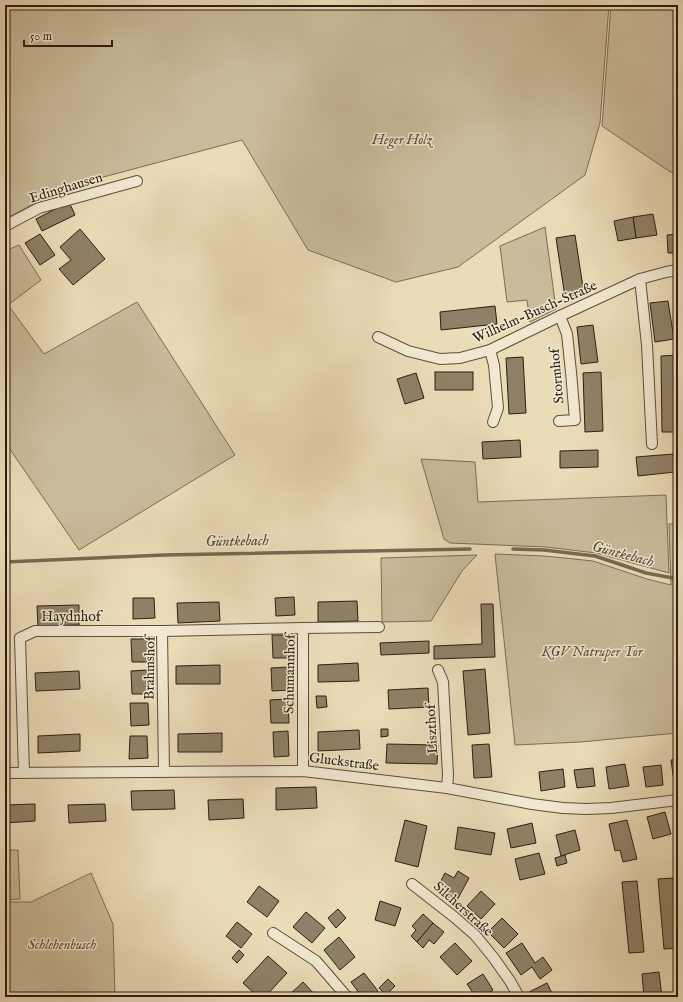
<svg xmlns="http://www.w3.org/2000/svg" width="683" height="1002" viewBox="0 0 683 1002" font-family="'IM FELL English',serif">
<rect width="100%" height="100%" fill="#ebdcb8"/>
<filter id="stains"><feTurbulence type="fractalNoise" baseFrequency=".005" numOctaves="4"/><feColorMatrix values="0 0 0 0 .2 0 0 0 0 .09 0 0 0 0 .02 0 0 0 .5 -.17"/></filter>
<radialGradient id="worn" r=".72"><stop offset=".6" stop-color="#630" stop-opacity="0"/><stop offset="1" stop-color="#630" stop-opacity=".3"/></radialGradient>
<g fill="#cabc9b" stroke="#7a6d56">
<polygon points="5,5 609,5 600,123 585,175 458,267 396,282 308,250 242,140 66,187 5,219"/>
<polygon points="611,5 678,5 678,175 669,171 602,126"/>
<polygon points="545,227 556,309 530,322 527,300 507,302 500,246"/>
<polygon points="19,245 41,280 8,305 44,354 137,302 235,455 79,550 5,442 5,251"/>
<polygon points="421,459 475,462 478,502 666,495 669,573 596,553 546,547 450,543 444,539"/>
<polygon points="669,524 678,524 678,733 580,742 515,745 495,554 545,556 593,561 647,579 671,585"/>
<polygon points="477,555 462,571 431,621 382,622 381,558"/>
<polygon points="5,850 18,850 20,899 5,900"/>
<polygon points="91,873 113,924 115,997 5,997 5,902 31,902"/>
</g>
<g fill="none" stroke-linecap="round" stroke-linejoin="round">
<g stroke="#776953" stroke-width="3.5">
<polyline points="513,549 544,550 595,556 646,573 678,579"/>
<polyline points="5,562 164,555 470,549"/>
</g>
</g>
<g fill="#8f8167" stroke="#2b1e10">
<polygon points="69,202 75,215 42,231 36,219"/>
<polygon points="653,214 657,235 636,238 633,217"/>
<polygon points="633,217 636,238 618,241 614,221"/>
<polygon points="80,229 105,259 73,285 59,269 71,260 60,247"/>
<polygon points="40,234 55,255 40,265 25,243"/>
<polygon points="678,234 678,253 668,253 667,235"/>
<polygon points="575,235 584,294 565,297 556,238"/>
<polygon points="668,301 674,339 655,342 650,303"/>
<polygon points="495,306 497,324 441,330 440,312"/>
<polygon points="593,325 598,362 581,364 577,327"/>
<polygon points="678,355 678,432 662,432 661,356"/>
<polygon points="523,357 526,413 509,414 506,358"/>
<rect x="435" y="372" width="38" height="18"/>
<polygon points="601,372 603,431 585,432 583,373"/>
<polygon points="416,373 424,398 405,404 397,379"/>
<polygon points="520,440 521,457 483,459 482,442"/>
<polygon points="598,450 598,467 560,468 560,451"/>
<polygon points="673,454 675,472 638,476 636,457"/>
<polygon points="294,597 295,615 276,616 275,598"/>
<polygon points="133,598 154,598 155,618 133,619"/>
<polygon points="357,601 358,621 318,622 318,602"/>
<polygon points="219,602 220,621 178,623 177,603"/>
<polygon points="481,604 493,604 495,657 434,659 434,646 482,644"/>
<polygon points="79,605 79,625 38,626 37,606"/>
<polygon points="5,606 6,606 8,645 5,645"/>
<polygon points="272,635 289,635 289,658 273,658"/>
<polygon points="131,639 148,639 149,662 132,662"/>
<polygon points="429,641 429,653 381,655 380,643"/>
<polygon points="358,663 359,681 318,682 318,665"/>
<polygon points="220,665 220,684 176,684 176,666"/>
<polygon points="288,667 289,690 272,691 271,668"/>
<polygon points="485,669 490,733 468,735 463,671"/>
<polygon points="147,670 148,694 132,694 131,671"/>
<polygon points="79,671 80,689 36,691 35,673"/>
<polygon points="428,688 429,707 389,709 388,690"/>
<polygon points="316,696 326,696 327,707 317,708"/>
<polygon points="288,699 289,723 271,723 270,700"/>
<polygon points="130,703 148,703 149,725 131,726"/>
<polygon points="5,716 6,716 8,760 5,760"/>
<polygon points="381,729 388,729 388,736 381,737"/>
<polygon points="359,730 360,749 318,751 318,732"/>
<polygon points="288,731 289,756 274,757 273,732"/>
<polygon points="222,733 222,752 178,752 178,734"/>
<polygon points="80,734 80,751 38,753 38,736"/>
<polygon points="130,736 147,736 148,758 129,759"/>
<polygon points="387,744 438,745 437,764 386,763"/>
<polygon points="489,744 492,777 474,778 472,745"/>
<polygon points="678,759 678,782 674,782 671,760"/>
<polygon points="625,764 629,786 609,789 606,767"/>
<polygon points="661,765 663,785 646,787 643,767"/>
<polygon points="593,768 595,786 577,788 574,770"/>
<polygon points="563,769 565,787 541,791 539,772"/>
<polygon points="316,787 317,808 276,810 276,788"/>
<polygon points="174,790 175,809 132,810 131,791"/>
<polygon points="243,799 244,818 209,820 208,800"/>
<polygon points="35,804 35,821 5,823 5,805"/>
<polygon points="105,804 106,821 69,823 68,805"/>
<polygon points="665,812 671,834 653,839 647,817"/>
<polygon points="405,820 427,826 418,867 395,861"/>
<polygon points="627,820 637,859 623,862 620,850 615,851 609,824"/>
<polygon points="532,823 536,843 511,848 507,829"/>
<polygon points="458,827 495,833 491,855 455,849"/>
<polygon points="575,830 580,850 561,856 556,835"/>
<polygon points="539,853 545,874 520,880 515,859"/>
<polygon points="565,855 567,863 557,866 555,858"/>
<polygon points="458,871 469,878 456,902 436,890 445,873 454,878"/>
<polygon points="673,878 678,935 678,948 664,949 658,879"/>
<polygon points="637,881 644,952 629,953 622,882"/>
<polygon points="259,886 279,901 267,917 247,902"/>
<polygon points="481,891 495,904 481,919 467,906"/>
<polygon points="380,901 401,908 395,926 375,920"/>
<polygon points="338,909 346,918 336,928 328,918"/>
<polygon points="306,912 325,928 312,943 293,927"/>
<polygon points="423,914 433,923 417,942 411,936 416,930 412,926"/>
<polygon points="502,918 518,934 504,948 488,932"/>
<polygon points="237,922 252,934 241,948 226,936"/>
<polygon points="433,923 444,932 434,944 429,940 423,948 417,942"/>
<polygon points="339,937 355,957 340,970 324,950"/>
<polygon points="455,943 472,961 457,975 440,957"/>
<polygon points="522,943 535,963 543,957 552,970 540,979 532,967 521,975 506,953"/>
<polygon points="239,950 244,955 237,963 232,958"/>
<polygon points="268,956 287,973 265,997 258,997 243,983"/>
<polygon points="659,972 662,997 644,997 642,974"/>
<polygon points="678,972 678,997 675,973"/>
<polygon points="364,973 378,991 370,997 362,997 351,982"/>
<polygon points="483,974 493,990 482,997 476,997 467,984"/>
<polygon points="388,979 395,986 386,995 379,988"/>
<polygon points="303,982 317,997 287,997"/>
<polygon points="547,983 554,997 532,997 529,992"/>
</g>
<g fill="none" stroke-linecap="round" stroke-linejoin="round">
<g stroke="#5b4e3a" stroke-width="12">
<g id="minor">
<polyline points="5,226 39,208 137,181"/>
<polyline points="640,279 647,345 652,444"/>
<polyline points="378,337 408,351 440,359 460,358 490,350 560,316 640,279 666,272 678,270"/>
<polyline points="490,350 494,365 498,408 493,422"/>
<polyline points="559,421 575,420 571,372 567,334 560,316"/>
<polyline points="162,631 164,772"/>
<polyline points="438,670 443,682 448,775 447,788"/>
<polyline points="303,771 303,628 379,627"/>
<polyline points="5,773 303,771 447,788 532,804 563,808 586,809 611,808 678,800"/>
<polyline points="24,773 20,638 35,631 162,631 303,628"/>
<polyline points="412,884 453,916 475,935 493,957 510,981 519,997"/>
<polyline points="273,933 316,961 347,997"/>
</g>
</g>
<use href="#minor" stroke="#f2e8d1" stroke-width="10"/>
</g>
<g text-anchor="middle" dominant-baseline="central" stroke-width="3" stroke-linejoin="round" paint-order="stroke">
<g font-size="14" font-style="italic" fill="#5b4d3a" stroke="#f2e8d1">
<text x="402" y="140">Heger Holz</text>
<text x="592" y="652">KGV Natruper Tor</text>
<text x="62" y="945">Schlehenbusch</text>
</g>
<g font-size="14" fill="#2b1e10" stroke="#f2e8d1">
<text transform="translate(66 188) rotate(-17)">Edinghausen</text>
<text transform="translate(535 312) rotate(-24)">Wilhelm-Busch-Straße</text>
<text transform="translate(557 376) rotate(-95)">Stormhof</text>
<text x="71" y="617">Haydnhof</text>
<text transform="translate(150 668) rotate(-89)">Brahmshof</text>
<text transform="translate(290 674) rotate(-89)">Schumannhof</text>
<text transform="translate(432 729) rotate(-93)">Liszthof</text>
<text transform="translate(344 762) rotate(7)">Gluckstraße</text>
<text transform="translate(463 909) rotate(42)">Silcherstraße</text>
</g>
<g font-size="15" font-style="italic" fill="#574a37" stroke="#f2e8d1">
<text transform="translate(237 541) rotate(-1)">Güntkebach</text>
<text transform="translate(623 554) rotate(15)">Güntkebach</text>
</g>
</g>
<rect width="683" height="1002" fill="none" stroke="#ebdcb8" stroke-width="20"/>
<rect x="6" y="6" width="671" height="990" fill="none" stroke="#2b1e10" stroke-width="2"/>
<rect x="10" y="10" width="663" height="982" fill="none" stroke="#2b1e10"/>
<path d="M24 40v6h88v-6" fill="none" stroke="#2b1e10" stroke-width="2"/>
<text x="30" y="40" font-size="12" fill="#2b1e10" stroke="#f2e8d1" stroke-width="3" paint-order="stroke">50 m</text>
<rect width="100%" height="100%" filter="url(#stains)"/>
<rect width="100%" height="100%" fill="url(#worn)"/>
</svg>
